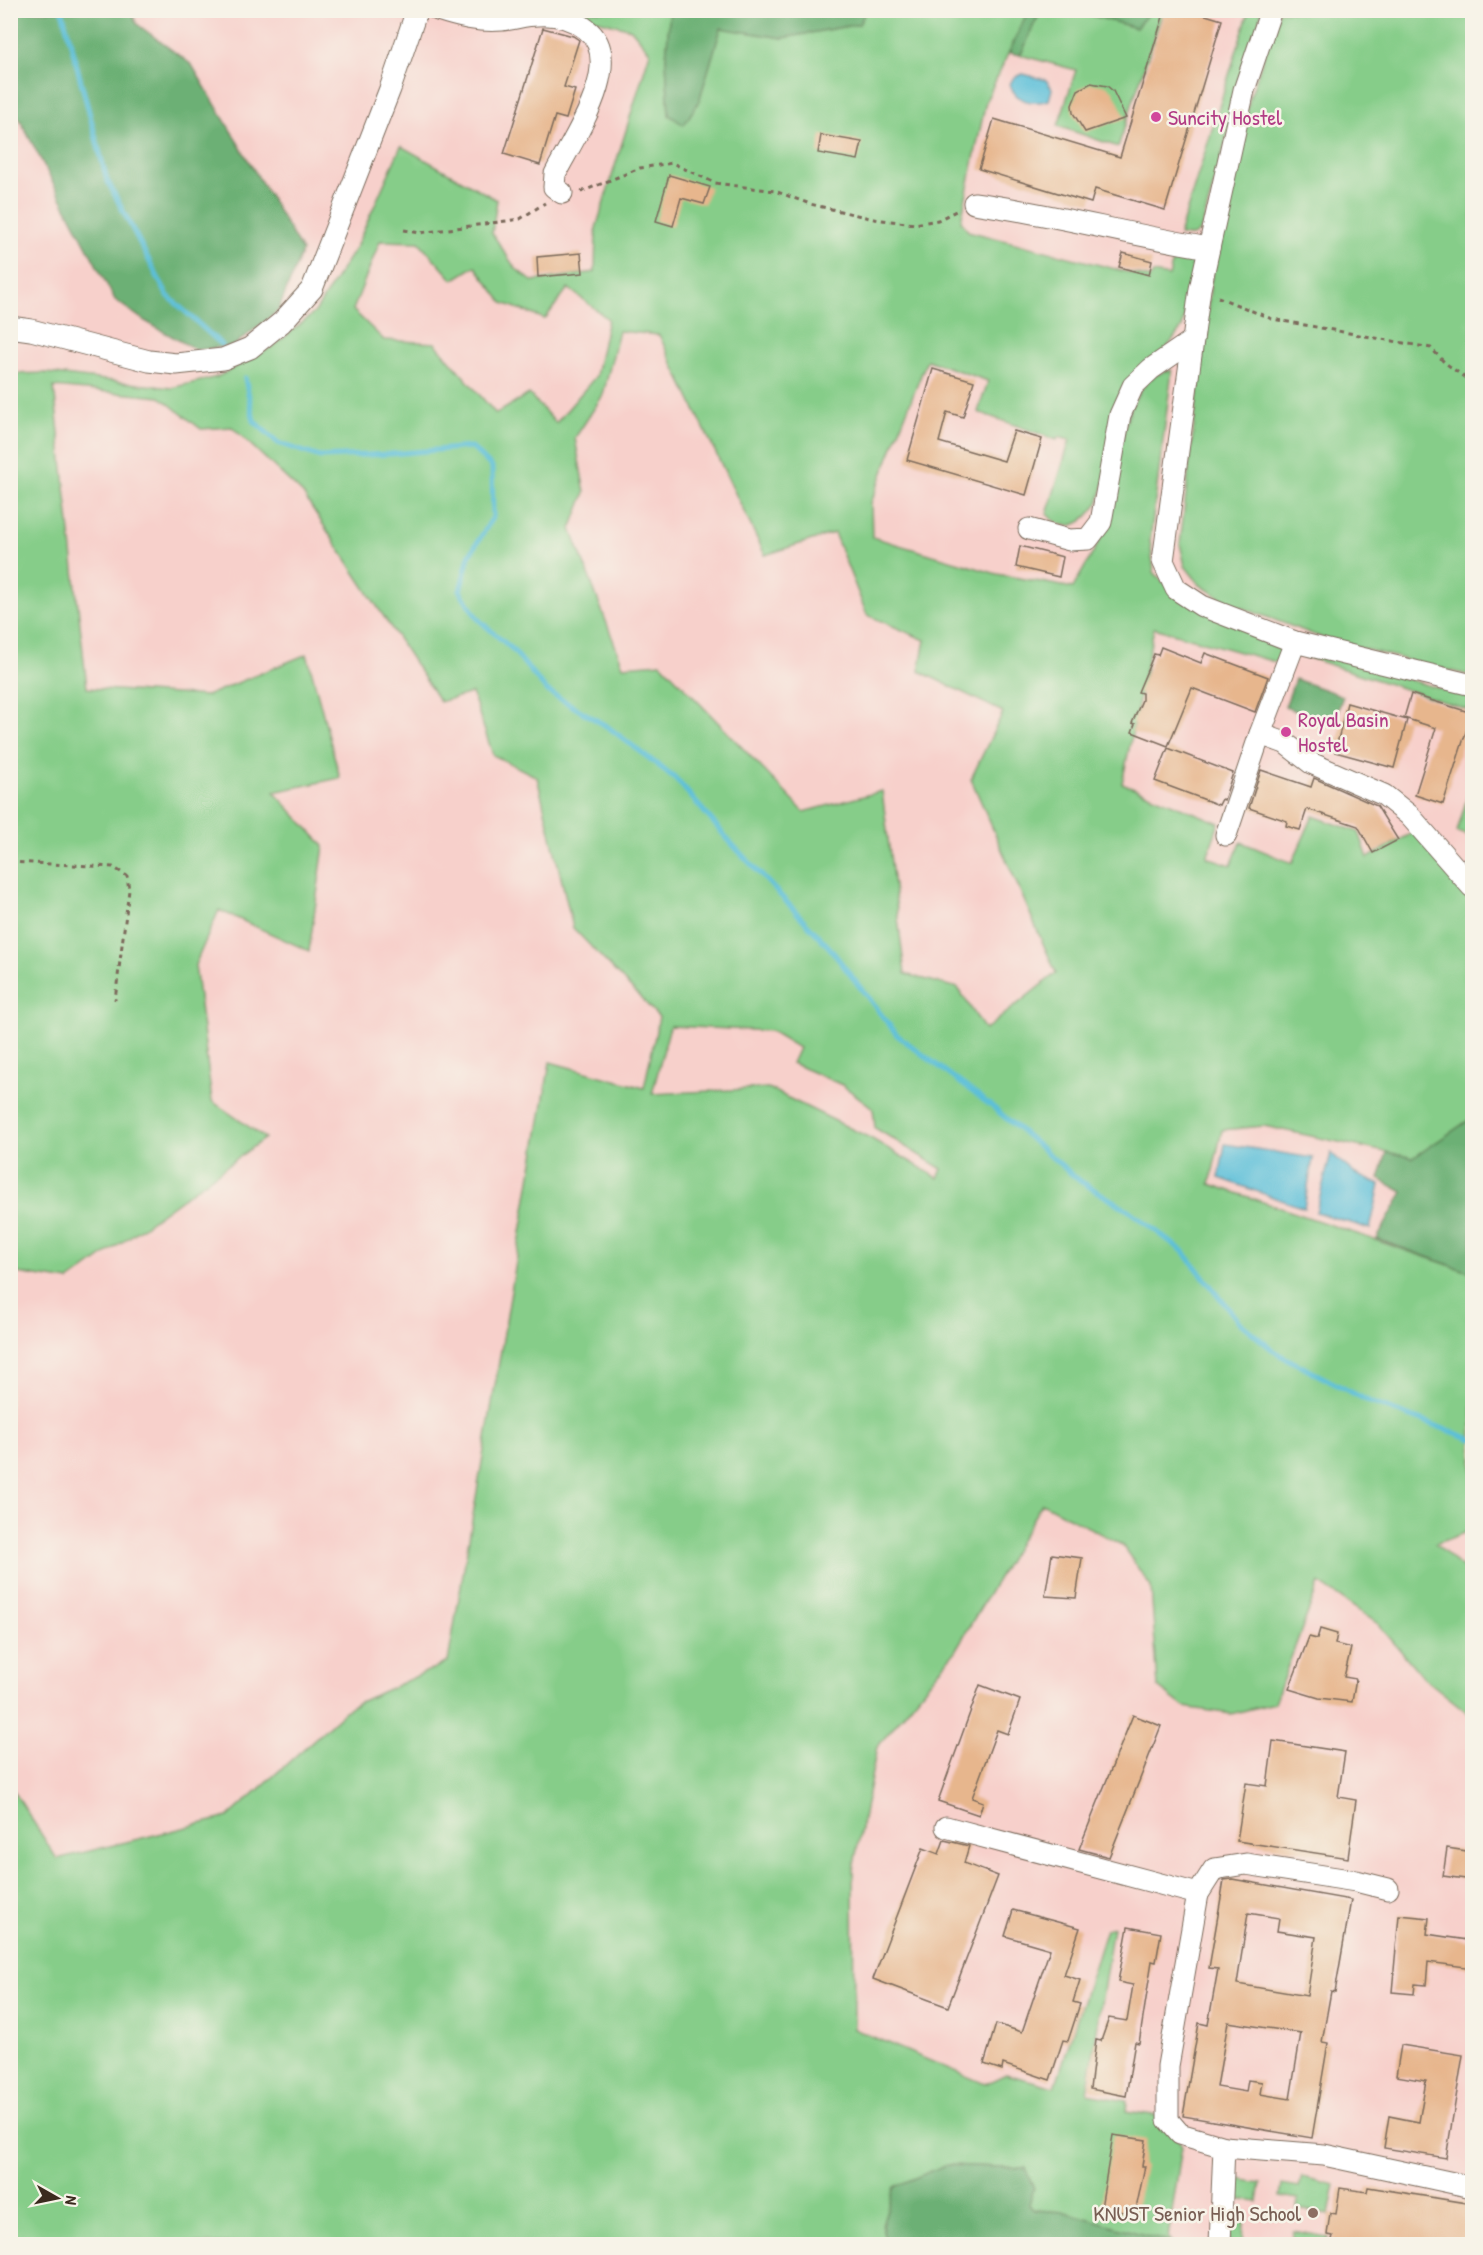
<svg xmlns="http://www.w3.org/2000/svg" width="1483" height="2255" viewBox="0 0 1483 2255" font-family="'Patrick Hand',sans-serif">
<rect width="100%" height="100%" fill="#f7f3e8"/>
<filter id="ink" filterUnits="userSpaceOnUse"><feTurbulence type="fractalNoise" baseFrequency=".0167" numOctaves="2"/><feDisplacementMap in="SourceGraphic" scale="12" xChannelSelector="R" yChannelSelector="G"/><feConvolveMatrix kernelMatrix="1 2 1 2 8 2 1 2 1" color-interpolation-filters="sRGB"/></filter>
<filter id="wash" filterUnits="userSpaceOnUse"><feTurbulence type="fractalNoise" baseFrequency=".008" numOctaves="4" result="noise"/><feDisplacementMap in="SourceGraphic" scale="24" xChannelSelector="R" yChannelSelector="G"/><feGaussianBlur stdDeviation="1.35" result="paint"/><feColorMatrix in="noise" values="0 0 0 0 0 0 0 0 0 0 0 0 0 0 0 0 0 1.4 0 .05"/><feComposite in="paint" operator="in"/></filter>
<g filter="url(#wash)">
<rect width="100%" height="100%" fill="#f5e5cf"/>
<rect fill="#f7d0cb" x="11" y="11" width="1461" height="2233"/>
<g fill="#86cd89" stroke="#607c54" stroke-width="1.5" fill-rule="evenodd">
<path d="M563,11H670L666,59L669,115L699,101L721,28L783,38L859,24L866,11H1028L986,101L961,221L968,231L1150,278L1153,273L1169,276L1175,252C1186,255 1191,256 1194,268L1182,328L1165,350L1141,369L1098,503C1085,523 1066,536 1047,514L1070,440L1058,437L1057,440L978,412L988,381L927,360L871,503L872,537L997,574L1073,588C1082,571 1103,538 1108,522C1119,481 1117,376 1172,370L1150,541L1154,572L1163,582L1275,639L1286,652L1275,662L1154,628L1122,783L1219,823L1207,857L1231,865L1241,842L1292,863L1313,816L1359,832L1368,858L1414,832L1472,901V1118L1413,1158L1264,1126L1222,1130L1210,1184L1472,1273V1530L1435,1544L1472,1576V1716L1423,1677L1378,1624L1319,1583L1274,1703L1231,1714L1184,1707L1158,1687L1151,1587L1122,1545L1042,1503L955,1651L877,1747L853,1870L854,2029L985,2084L1006,2074L1055,2087L1106,1929L1113,1927L1087,2094L1127,2101L1126,2111L1166,2117L1182,2146L1168,2238L1173,2244L1065,2212L1034,2210L1029,2205L1025,2168L946,2165L894,2187L882,2225L886,2244H11L10,1785L57,1859L228,1817L351,1706L448,1662L550,1062L644,1088L659,1017L573,928L537,777L493,755L472,693L440,702L303,494L232,427L201,429L160,397L54,387L87,688L206,696L307,654L340,778L274,792L324,846L309,951L219,910L195,965L212,1101L265,1138L69,1281L11,1272V374L47,373L171,388L217,377L274,346L315,312L356,247L401,146L497,200L492,233L515,268L532,281L595,272L596,228L650,52L631,29ZM380,241L419,242L453,280L475,266L503,303L545,319L568,288L608,319L596,376L556,423L529,394L496,414L435,343L384,340L353,310ZM619,331L659,335L765,555L834,533L867,615L925,640L919,671L1003,712L971,779L1056,973L985,1030L958,988L905,974L882,791L804,812L661,663L623,666L571,529L585,493L575,438L603,395ZM670,1026L771,1031L799,1048L792,1063L842,1085L873,1108L875,1128L942,1169L938,1178L872,1139L768,1088L652,1094Z"/>
<path d="M1044,11H1076L1136,28L1150,11H1163L1118,147L1058,126L1076,70L1020,55C1029,42 1032,20 1044,11Z"/>
<path d="M1249,11H1262L1202,227C1196,238 1191,237 1179,235Z"/>
<polygon points="1279,11 1472,11 1472,676 1328,640 1227,602 1200,585 1185,566 1180,544 1211,281 1250,97"/>
<polygon points="1311,651 1472,698 1472,711 1306,657"/>
<polygon points="1469,791 1472,792 1472,837 1457,832"/>
<polygon points="1302,2177 1335,2185 1329,2214 1297,2209 1298,2199 1280,2196 1282,2185 1299,2188"/>
<polygon points="1232,2178 1261,2183 1258,2202 1229,2198"/>
<polygon points="1230,2219 1244,2220 1243,2244 1229,2244"/>
<polygon points="1293,2231 1328,2237 1326,2244 1291,2244"/>
</g>
<g fill="#6cb075" stroke="#546d4a" stroke-width="1.5">
<polygon points="10,11 131,11 137,24 192,65 302,251 278,311 233,346 196,350 145,321 115,300 11,103"/>
<polygon points="670,11 670,10 866,11 859,24 783,38 721,28 699,101 684,125 669,115 666,59"/>
<path d="M1028,11H1044C1032,20 1029,42 1020,55L1009,53Z"/>
<polygon points="1076,11 1150,11 1136,28"/>
<polygon points="1295,679 1343,696 1333,724 1285,707"/>
<polygon points="1472,1118 1472,1273 1377,1239 1403,1192 1379,1179 1387,1152 1413,1158"/>
<polygon points="945,2165 1025,2168 1034,2188 1029,2205 1034,2210 1065,2212 1169,2242 1170,2244 886,2244 882,2225 894,2187"/>
</g>
<g fill="#5bbfd9" stroke="#4b747c" stroke-width="1.5">
<path d="M1023,74L1046,80L1052,89L1049,100C1033,105 1015,102 1010,84L1014,77Z"/>
<polygon points="1225,1144 1313,1158 1304,1208 1219,1178"/>
<polygon points="1331,1153 1354,1173 1380,1185 1370,1229 1316,1212"/>
</g>
<g fill="none" stroke-linecap="round" stroke-linejoin="round">
<g stroke="#5bbfd9" stroke-width="5">
<polyline points="62,10 107,180 167,295 222,345"/>
<polyline points="245,378 254,421 278,443 320,457 391,454 471,447 492,467 493,517 469,556 460,591 478,619 513,650 547,691 608,727 676,779 731,843 829,947 897,1035 994,1108 1080,1181 1128,1210 1184,1252 1239,1322 1278,1354 1370,1402 1472,1439"/>
</g>
</g>
<g id="blocks">
<g fill="#e7b68d" fill-rule="evenodd">
<polygon points="1165,10 1189,10 1222,20 1165,210 1095,189 1091,203 979,169 994,119 1120,157"/>
<polygon points="543,28 573,36 579,40 564,87 575,90 566,119 555,116 540,165 504,154"/>
<polygon points="1091,83 1107,86 1113,91 1126,118 1085,132 1073,113 1072,105 1078,90"/>
<polygon points="821,135 862,142 858,160 818,153"/>
<polygon points="669,175 710,187 704,204 681,198 673,226 656,221"/>
<polygon points="581,253 583,273 538,277 537,257"/>
<polygon points="1123,253 1152,261 1149,275 1119,267"/>
<polygon points="933,369 974,381 963,417 947,412 939,442 1004,461 1014,431 1042,439 1026,495 907,460"/>
<polygon points="1020,546 1063,557 1059,577 1016,567"/>
<polygon points="1161,647 1201,663 1205,653 1268,677 1255,712 1192,688 1168,746 1132,732 1135,724 1132,723 1142,700 1142,693 1138,692 1154,654 1158,655"/>
<polygon points="1411,694 1472,713 1443,804 1415,795 1436,728 1404,718"/>
<polygon points="1347,703 1407,720 1394,768 1335,752"/>
<polygon points="1168,748 1233,773 1224,800 1222,799 1219,805 1155,781"/>
<polygon points="1261,770 1311,787 1314,778 1377,806 1398,840 1373,853 1358,826 1307,809 1300,830 1286,826 1287,821 1249,808"/>
<polygon points="1052,1554 1082,1558 1076,1598 1045,1596"/>
<polygon points="1320,1629 1337,1634 1335,1644 1351,1648 1344,1677 1356,1679 1352,1702 1319,1698 1289,1689 1309,1637 1317,1639"/>
<polygon points="980,1685 1020,1700 1008,1734 997,1730 972,1798 983,1802 979,1815 938,1801"/>
<polygon points="1133,1715 1161,1726 1109,1857 1079,1849"/>
<polygon points="1273,1741 1345,1752 1338,1797 1356,1800 1348,1858 1237,1841 1246,1783 1267,1786"/>
<polygon points="944,1840 969,1846 964,1863 998,1876 948,2007 873,1979 923,1848 939,1854"/>
<polygon points="1447,1848 1473,1852 1473,1880 1443,1876"/>
<path d="M1232,1879L1351,1900L1335,1992L1331,1991L1322,2042L1328,2043L1312,2138L1183,2116L1199,2023L1208,2025L1218,1969L1209,1968L1224,1880ZM1248,1913L1279,1918L1277,1931L1316,1937L1307,1996L1237,1984ZM1228,2022L1301,2033L1290,2099L1260,2094L1262,2082L1248,2080L1246,2092L1217,2087Z"/>
<polygon points="1013,1910 1080,1928 1064,1975 1080,1980 1073,2002 1080,2004 1068,2041 1063,2040 1050,2080 1003,2064 1002,2070 984,2064 996,2024 1022,2032 1050,1949 1005,1936"/>
<polygon points="1399,1915 1429,1918 1427,1934 1473,1941 1473,1968 1428,1962 1426,1985 1415,1984 1414,1994 1392,1992"/>
<polygon points="1128,1927 1161,1933 1156,1962 1152,1961 1139,2043 1135,2042 1126,2096 1090,2089 1096,2040 1101,2041 1109,2018 1127,2021 1133,1985 1118,1982"/>
<polygon points="1401,2045 1463,2055 1446,2158 1384,2148 1389,2116 1419,2122 1426,2081 1396,2076"/>
<polygon points="1113,2135 1146,2140 1142,2166 1145,2166 1135,2214 1101,2208"/>
<polygon points="1368,2187 1473,2204 1473,2244 1331,2244 1333,2236 1327,2235 1330,2213 1336,2214 1340,2188 1367,2192"/>
</g>
</g>
</g>
<g filter="url(#ink)">
<use href="#blocks" fill-opacity="0" stroke="#7c6b5c" stroke-width="1.5"/>
<g fill="none" stroke-linecap="round" stroke-linejoin="round">
<g stroke="#7c6b5c" stroke-width="23">
<g id="minor">
<path d="M438,10C459,17 479,22 502,20C514,19 526,15 538,15C556,14 572,18 586,29C628,60 572,140 555,174L554,187L562,193"/>
<polyline points="1271,10 1244,90 1200,289 1163,561 1176,589 1202,606 1295,642 1472,685"/>
<path d="M974,203C1053,214 1130,235 1209,248"/>
<polyline points="10,327 31,330 149,361 176,364 223,359 250,348 282,322 312,289 390,89 417,10"/>
<polyline points="1029,529 1069,540 1088,539 1101,522 1120,415 1133,386 1151,369 1193,340"/>
<polyline points="1295,642 1260,734 1285,743 1311,763 1384,795 1409,815 1472,887"/>
<polyline points="1226,835 1260,734"/>
<polyline points="946,1827 1198,1894"/>
<polyline points="1224,2147 1324,2155 1472,2187"/>
<polyline points="1220,2244 1224,2147 1180,2134 1168,2120 1168,2066 1198,1894 1214,1869 1246,1864 1356,1881 1388,1889"/>
</g>
</g>
<g stroke="#7c6b5c" stroke-width="3" stroke-dasharray="4.5 4.5" stroke-linecap="butt">
<polyline points="581,192 640,168 672,163 715,183 775,191 810,204 874,219 915,224 938,220 956,211"/>
<polyline points="404,230 420,233 520,219 545,203"/>
<polyline points="1218,297 1272,319 1431,348 1444,362 1472,383"/>
<polyline points="10,862 113,867 127,876 129,890 115,1000"/>
</g>
<use href="#minor" stroke="#fff" stroke-width="21"/>
</g>
</g>
<g fill="#d1479c" stroke="#f7f3e8" stroke-width="2">
<circle cx="1156" cy="117" r="6"/>
<circle cx="1286" cy="732" r="6"/>
</g>
<circle fill="#8d6e63" stroke="#f7f3e8" stroke-width="2" cx="1313" cy="2213" r="6"/>
<g text-anchor="middle" dominant-baseline="central" stroke-width="5" stroke-linejoin="round" paint-order="stroke">
<g font-size="22" fill="#b23c85" stroke="#f7f3e8" text-anchor="start">
<text x="1168" y="117">Suncity Hostel</text>
<text x="1298" y="719">Royal Basin<tspan x="1298" dy="25">Hostel</tspan></text>
</g>
<g font-size="22" fill="#785e54" stroke="#f7f3e8" text-anchor="end">
<text x="1301" y="2213">KNUST Senior High School</text>
</g>
</g>
<rect width="1483" height="2255" fill="none" stroke="#f7f3e8" stroke-width="36"/>
<g transform="translate(57 2198) rotate(99)" stroke="#f7f3e8" stroke-width="4.5" paint-order="stroke">
<path d="M0-4.5L10 22L0 15L-10 22Z" fill="#3b2a1e"/>
<text y="-9" font-size="16" font-weight="bold" text-anchor="middle" fill="#3b2a1e">N</text>
</g>
</svg>
